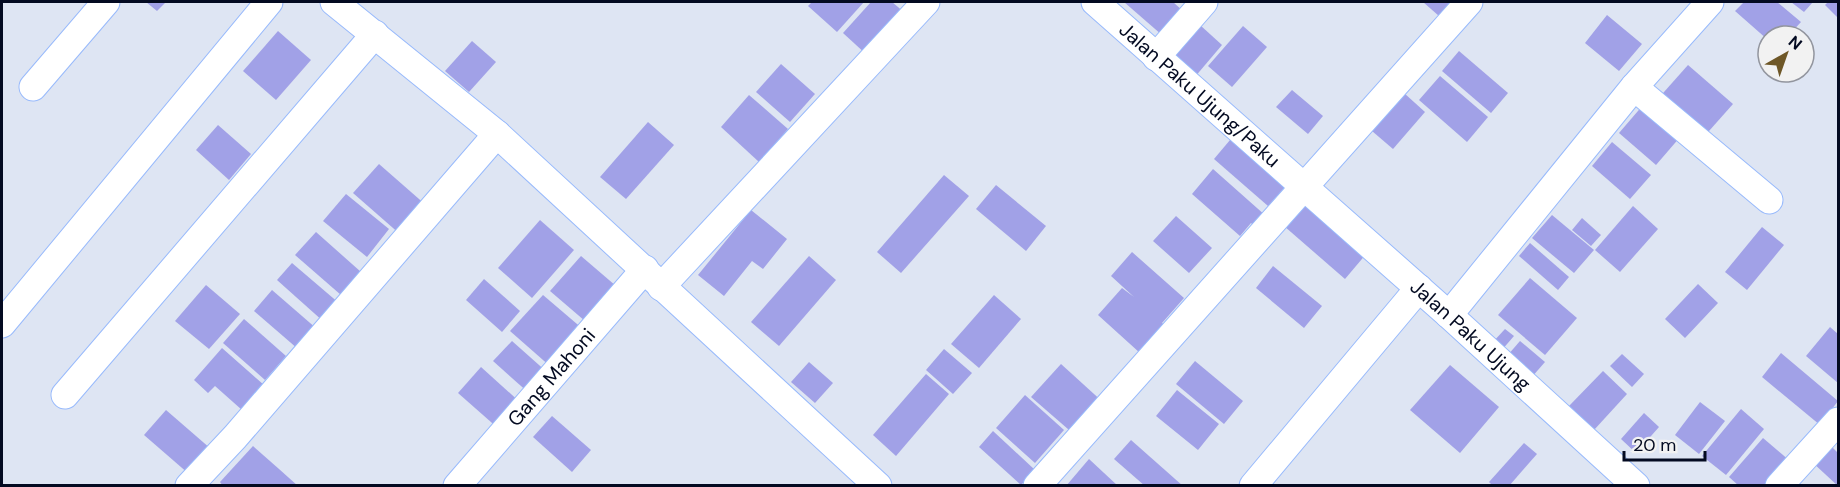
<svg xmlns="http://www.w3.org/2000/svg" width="1840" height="487" viewBox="0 0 1840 487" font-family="'DM Sans',sans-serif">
<rect width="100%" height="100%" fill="#dee5f3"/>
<g fill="#a1a1e7">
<polygon points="146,2 166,2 157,11"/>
<polygon points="812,2 864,2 837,32 808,6"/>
<polygon points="871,2 892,2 905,13 867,55 843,33"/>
<polygon points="1124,2 1173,2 1183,11 1162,35"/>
<polygon points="1423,2 1451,2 1439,16"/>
<polygon points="1744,2 1777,2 1801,22 1788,36 1768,36 1768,40 1735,11"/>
<polygon points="1791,2 1813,2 1804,12"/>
<polygon points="1828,2 1838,2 1838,18 1825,5"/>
<polygon points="1607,15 1642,44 1619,71 1585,43"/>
<polygon points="1200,25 1222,45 1194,78 1172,59"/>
<polygon points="1243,26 1267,47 1232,87 1208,66"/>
<polygon points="278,31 311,60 276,100 243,71"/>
<polygon points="472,41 496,62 469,92 445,71"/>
<polygon points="1459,51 1508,93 1491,113 1442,71"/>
<polygon points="781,64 815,94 790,122 756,92"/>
<polygon points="1688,65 1733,104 1701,140 1656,101"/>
<polygon points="1440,76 1488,117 1467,142 1419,100"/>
<polygon points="1292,90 1323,116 1308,134 1276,107"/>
<polygon points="1404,93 1425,112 1393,149 1372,131"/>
<polygon points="749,95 788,129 759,162 721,127"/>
<polygon points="1644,104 1681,136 1656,165 1619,133"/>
<polygon points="648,122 674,145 626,199 600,177"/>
<polygon points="218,125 251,154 229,180 196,150"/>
<polygon points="1230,140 1285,187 1268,206 1214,159"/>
<polygon points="1612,142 1651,175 1630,199 1592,166"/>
<polygon points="379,164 427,206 401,235 353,193"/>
<polygon points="1213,169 1266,216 1256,228 1251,223 1240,236 1192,194"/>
<polygon points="944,175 969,196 901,273 877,252"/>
<polygon points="996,185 1046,226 1026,251 976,209"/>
<polygon points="346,194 389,229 367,257 323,221"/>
<polygon points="1307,200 1367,253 1345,279 1284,226"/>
<polygon points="1633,206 1658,229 1620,272 1595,250"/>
<polygon points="751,210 787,239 763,269 752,261 724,296 698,275"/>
<polygon points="1552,215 1594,250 1574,273 1532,238"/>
<polygon points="1176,216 1212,248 1189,273 1153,241"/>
<polygon points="1582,218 1601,235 1591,246 1572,230"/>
<polygon points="540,220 574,250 532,298 498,268"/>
<polygon points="1762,227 1784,245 1747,290 1725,272"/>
<polygon points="316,232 361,272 341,295 295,255"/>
<polygon points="1530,243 1569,277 1558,290 1519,256"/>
<polygon points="1132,252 1184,298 1162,323 1165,325 1140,353 1098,315 1122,288 1134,297 1111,276"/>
<polygon points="581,256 616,286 585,321 550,291"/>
<polygon points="809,256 836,280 779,346 751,322"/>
<polygon points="292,263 340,304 324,322 277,280"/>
<polygon points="1273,266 1322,306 1304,328 1256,288"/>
<polygon points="1530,278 1577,318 1545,355 1498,315"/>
<polygon points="484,279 520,311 502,332 466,300"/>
<polygon points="1698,284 1718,303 1685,338 1665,319"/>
<polygon points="206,285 240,314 209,349 175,321"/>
<polygon points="272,290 317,329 298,349 254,311"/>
<polygon points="543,295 584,330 551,367 510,331"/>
<polygon points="994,295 1021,319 979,368 951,344"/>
<polygon points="244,319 286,356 265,380 223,343"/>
<polygon points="1830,327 1838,334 1838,383 1806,356"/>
<polygon points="1505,329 1514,336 1501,351 1492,343"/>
<polygon points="512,341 548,373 530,394 493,361"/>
<polygon points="1520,341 1545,362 1531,378 1507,356"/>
<polygon points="222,348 264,385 242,410 215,386 208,393 194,380"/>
<polygon points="944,349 972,373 953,394 926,370"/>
<polygon points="1781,353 1838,401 1820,425 1762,377"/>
<polygon points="1622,354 1644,374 1632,387 1610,366"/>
<polygon points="1195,361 1243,401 1224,424 1176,384"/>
<polygon points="809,362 833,383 815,403 791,382"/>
<polygon points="1061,364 1105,404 1076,436 1031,397"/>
<polygon points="1450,365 1499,407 1460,453 1410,410"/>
<polygon points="481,367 522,404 500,430 458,393"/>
<polygon points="1603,371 1627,394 1594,430 1569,406"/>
<polygon points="926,374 949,394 896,456 873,435"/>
<polygon points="1177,390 1219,424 1198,450 1156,416"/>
<polygon points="1025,395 1064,430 1035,463 996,428"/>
<polygon points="1700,402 1725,421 1699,454 1675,435"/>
<polygon points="1741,409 1764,429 1726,475 1702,456"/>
<polygon points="166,410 211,449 189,474 144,435"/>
<polygon points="1644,413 1659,427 1636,453 1621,439"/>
<polygon points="552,416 591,450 572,472 533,437"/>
<polygon points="993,431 1035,470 1021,485 979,447"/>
<polygon points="1763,438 1790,461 1769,486 1739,486 1729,477"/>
<polygon points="1131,440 1183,486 1145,486 1114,459"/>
<polygon points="1524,443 1537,454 1509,486 1493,486 1489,482"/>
<polygon points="1829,444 1838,453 1838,486 1812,462"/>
<polygon points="253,446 279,469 298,486 223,486 220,482"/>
<polygon points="1089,459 1118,486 1066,486"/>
</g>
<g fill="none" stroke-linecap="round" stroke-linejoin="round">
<g stroke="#98bafc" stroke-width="29">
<g id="street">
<polyline points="334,2 497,134 878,486"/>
<path id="s1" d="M1095,2L1449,315L1636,486"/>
<polyline points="1156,57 1204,2"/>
<polyline points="33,87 106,2"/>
<polyline points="1634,87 1769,200"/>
<polyline points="661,287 926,2"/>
<polyline points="1449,315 1634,87 1710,2"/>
<polyline points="2,324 269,2"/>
<polyline points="65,395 375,34"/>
<polyline points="189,486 235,437 497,134"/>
<path id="s2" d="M457,486L645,269"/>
<polyline points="1037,486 1469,2"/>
<polyline points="1253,486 1419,288"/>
<polyline points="1779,486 1838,421"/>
</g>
</g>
<use href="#street" stroke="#fff" stroke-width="27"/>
</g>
<g text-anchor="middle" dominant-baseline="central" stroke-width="4.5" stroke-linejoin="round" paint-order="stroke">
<g font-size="20" fill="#030a21" stroke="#f2f2f2">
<text stroke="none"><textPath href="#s1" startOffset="140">Jalan Paku Ujung/Paku</textPath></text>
<text stroke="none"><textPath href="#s1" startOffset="502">Jalan Paku Ujung</textPath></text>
<text stroke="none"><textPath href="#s2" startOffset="144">Gang Mahoni</textPath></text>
</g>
</g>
<rect width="1840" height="487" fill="none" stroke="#030a21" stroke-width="6"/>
<g transform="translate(1786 54) rotate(40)"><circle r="28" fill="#f2f2f2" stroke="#92959e" stroke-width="1.5"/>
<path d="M0-4.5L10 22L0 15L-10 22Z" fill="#6e5727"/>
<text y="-9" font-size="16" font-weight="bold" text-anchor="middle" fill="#030a21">N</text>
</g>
<path d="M1624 451v9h81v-9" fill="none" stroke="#030a21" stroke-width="3"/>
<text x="1633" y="451" font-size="18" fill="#030a21" stroke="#f2f2f2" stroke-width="4.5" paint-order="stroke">20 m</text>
</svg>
